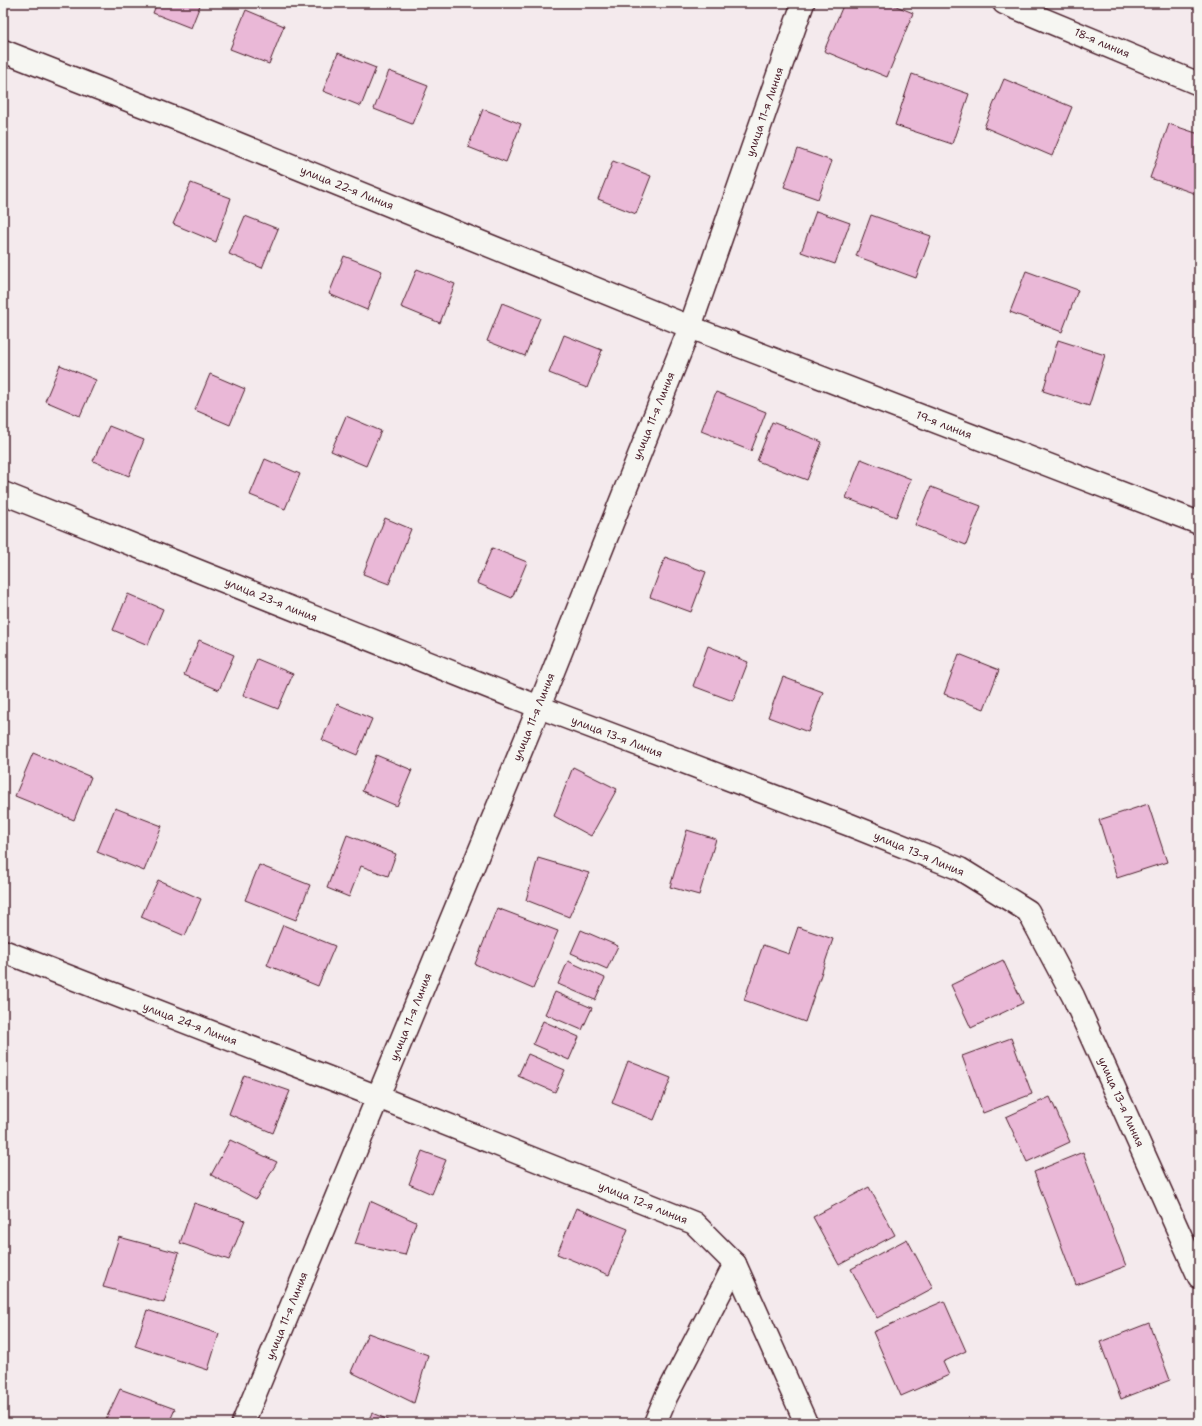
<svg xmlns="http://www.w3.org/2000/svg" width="1202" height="1426" viewBox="0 0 1202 1426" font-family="'Shantell Sans',sans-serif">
<rect width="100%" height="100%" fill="#f4eaed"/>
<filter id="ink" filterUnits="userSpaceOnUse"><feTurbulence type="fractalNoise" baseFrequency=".025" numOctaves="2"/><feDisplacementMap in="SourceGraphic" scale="8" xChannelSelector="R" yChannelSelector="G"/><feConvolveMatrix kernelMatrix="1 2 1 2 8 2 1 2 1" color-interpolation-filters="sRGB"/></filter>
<g filter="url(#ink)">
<g fill="#eab8d7" stroke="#4a1f2b">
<polygon points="157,3 201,3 191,28 153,13"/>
<polygon points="844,3 889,3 913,13 887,77 824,51"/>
<polygon points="246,10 284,26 269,64 230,49"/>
<polygon points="338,53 376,68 361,106 323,91"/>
<polygon points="389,71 428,86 412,124 374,109"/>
<polygon points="912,74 969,94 952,144 895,125"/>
<polygon points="1004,79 1072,107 1052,156 984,127"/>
<polygon points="483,109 521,124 506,162 468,147"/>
<polygon points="1169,124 1199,134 1199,195 1150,178"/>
<polygon points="798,149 832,161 818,199 784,187"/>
<polygon points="613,161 651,176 636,214 598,199"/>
<polygon points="191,183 231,198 216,242 173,224"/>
<polygon points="816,211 850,223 835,264 801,252"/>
<polygon points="871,215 931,236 916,278 856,256"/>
<polygon points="245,216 278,229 262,268 229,254"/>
<polygon points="344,256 382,271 367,310 329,294"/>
<polygon points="417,269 455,284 440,323 401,307"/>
<polygon points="1026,271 1078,290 1062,332 1010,312"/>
<polygon points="502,303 540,318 525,356 487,341"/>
<polygon points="564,335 602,350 587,388 549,373"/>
<polygon points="1058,340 1105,355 1089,406 1043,391"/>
<polygon points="60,365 96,380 80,416 45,401"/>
<polygon points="210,374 245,389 230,425 195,410"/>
<polygon points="716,392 766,412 751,451 701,431"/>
<polygon points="346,416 381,431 366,466 331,451"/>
<polygon points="772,422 822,442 807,480 757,461"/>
<polygon points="109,426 144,440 129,476 93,461"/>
<polygon points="265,459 300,474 285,509 250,495"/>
<polygon points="861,459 911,479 896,517 846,498"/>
<polygon points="931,487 981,506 966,545 915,525"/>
<polygon points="385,518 411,529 389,584 363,574"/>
<polygon points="492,548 527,562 512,598 477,583"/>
<polygon points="665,557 706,572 691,612 650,597"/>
<polygon points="128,594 163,609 148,645 113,630"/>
<polygon points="199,640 234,655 219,690 184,675"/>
<polygon points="708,646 748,662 733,701 693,686"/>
<polygon points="959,654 999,670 984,709 944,694"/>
<polygon points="257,659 293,674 278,709 243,695"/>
<polygon points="783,677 823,692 808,732 768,717"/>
<polygon points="337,704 372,719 357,755 322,740"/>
<polygon points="33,753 91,777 74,820 15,796"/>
<polygon points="376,755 412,770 397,806 362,791"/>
<polygon points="573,767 617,789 591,836 554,816"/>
<polygon points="1148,804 1167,862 1117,878 1099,820"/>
<polygon points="115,808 162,826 144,871 97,852"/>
<polygon points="687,830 716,839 699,895 670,887"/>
<polygon points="347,835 396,854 388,876 361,866 349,897 327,888"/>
<polygon points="538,858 589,873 569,917 526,900"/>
<polygon points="259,865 310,885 296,920 245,900"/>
<polygon points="158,880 201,899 185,936 141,917"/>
<polygon points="497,908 558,931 533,989 475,964"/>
<polygon points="283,925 335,946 318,986 267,965"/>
<polygon points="798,927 833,939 805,1022 744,1000 763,945 789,954"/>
<polygon points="581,930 618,946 607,969 571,953"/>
<polygon points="1003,960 1023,1003 971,1028 951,985"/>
<polygon points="568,961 605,978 595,1000 558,984"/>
<polygon points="555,992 592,1008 582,1030 545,1014"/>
<polygon points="543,1021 579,1037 569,1060 533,1044"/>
<polygon points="1011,1038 1032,1094 983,1113 962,1056"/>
<polygon points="528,1054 565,1070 555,1092 518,1076"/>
<polygon points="628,1061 671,1078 654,1120 612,1103"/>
<polygon points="244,1075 290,1091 273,1133 229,1114"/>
<polygon points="1050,1097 1070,1142 1027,1162 1006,1117"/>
<polygon points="230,1140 277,1162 256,1199 211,1175"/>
<polygon points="422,1151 446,1160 432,1194 409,1184"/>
<polygon points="1083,1152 1126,1266 1076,1285 1034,1172"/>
<polygon points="869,1187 895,1235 839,1265 813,1217"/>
<polygon points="370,1201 416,1222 405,1255 355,1244"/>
<polygon points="194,1203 245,1220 229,1260 180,1243"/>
<polygon points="576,1208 628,1229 609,1275 557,1254"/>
<polygon points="119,1237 179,1253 164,1303 103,1287"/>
<polygon points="907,1239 933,1288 877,1318 851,1269"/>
<polygon points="944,1301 966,1351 943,1362 949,1375 901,1396 873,1332"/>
<polygon points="147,1310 219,1334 208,1370 135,1346"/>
<polygon points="1149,1323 1170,1380 1121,1399 1100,1342"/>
<polygon points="368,1333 428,1355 414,1403 351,1372"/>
<polygon points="120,1389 175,1409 169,1423 104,1423"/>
<polygon points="372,1413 396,1423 367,1423"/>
</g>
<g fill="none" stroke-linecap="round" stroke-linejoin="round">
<g stroke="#4a1f2b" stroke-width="25">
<g id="minor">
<polyline points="1004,3 1199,84"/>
<polyline points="3,51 182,121 690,327 1199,523"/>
<polyline points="3,493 539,707 850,825 960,869 1028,911 1073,996 1199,1277"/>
<polyline points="3,951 378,1097 694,1223 735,1264 806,1423"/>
<polyline points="243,1423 539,707 690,327 803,3"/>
<polyline points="655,1423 666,1397 735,1264"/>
</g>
</g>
<use href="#minor" stroke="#f6f6f2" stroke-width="22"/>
</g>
</g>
<g text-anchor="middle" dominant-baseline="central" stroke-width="3.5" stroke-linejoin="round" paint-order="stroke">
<g font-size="11" fill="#4a1f2b" stroke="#f6f6f2">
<text transform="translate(1102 43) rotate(23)">18-я линия</text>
<text transform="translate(765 112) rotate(-71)">улица 11-я Линия</text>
<text transform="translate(347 188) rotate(22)">улица 22-я Линия</text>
<text transform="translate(654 416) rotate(-68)">улица 11-я Линия</text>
<text transform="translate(944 425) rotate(21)">19-я линия</text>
<text transform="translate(271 600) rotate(22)">улица 23-я линия</text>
<text transform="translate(534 717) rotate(-68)">улица 11-я Линия</text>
<text transform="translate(617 737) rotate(21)">улица 13-я Линия</text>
<text transform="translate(919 854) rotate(23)">улица 13-я Линия</text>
<text transform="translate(411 1017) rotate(-68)">улица 11-я Линия</text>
<text transform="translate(190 1024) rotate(21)">улица 24-я Линия</text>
<text transform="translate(1121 1102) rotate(66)">улица 13-я Линия</text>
<text transform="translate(643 1203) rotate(22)">улица 12-я линия</text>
<text transform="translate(287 1316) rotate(-68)">улица 11-я Линия</text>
</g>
</g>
<rect width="1202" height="1426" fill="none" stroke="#f6f6f2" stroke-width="16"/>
<rect x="8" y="8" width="1186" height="1410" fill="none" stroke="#4a1f2b" stroke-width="1.5" filter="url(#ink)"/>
</svg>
